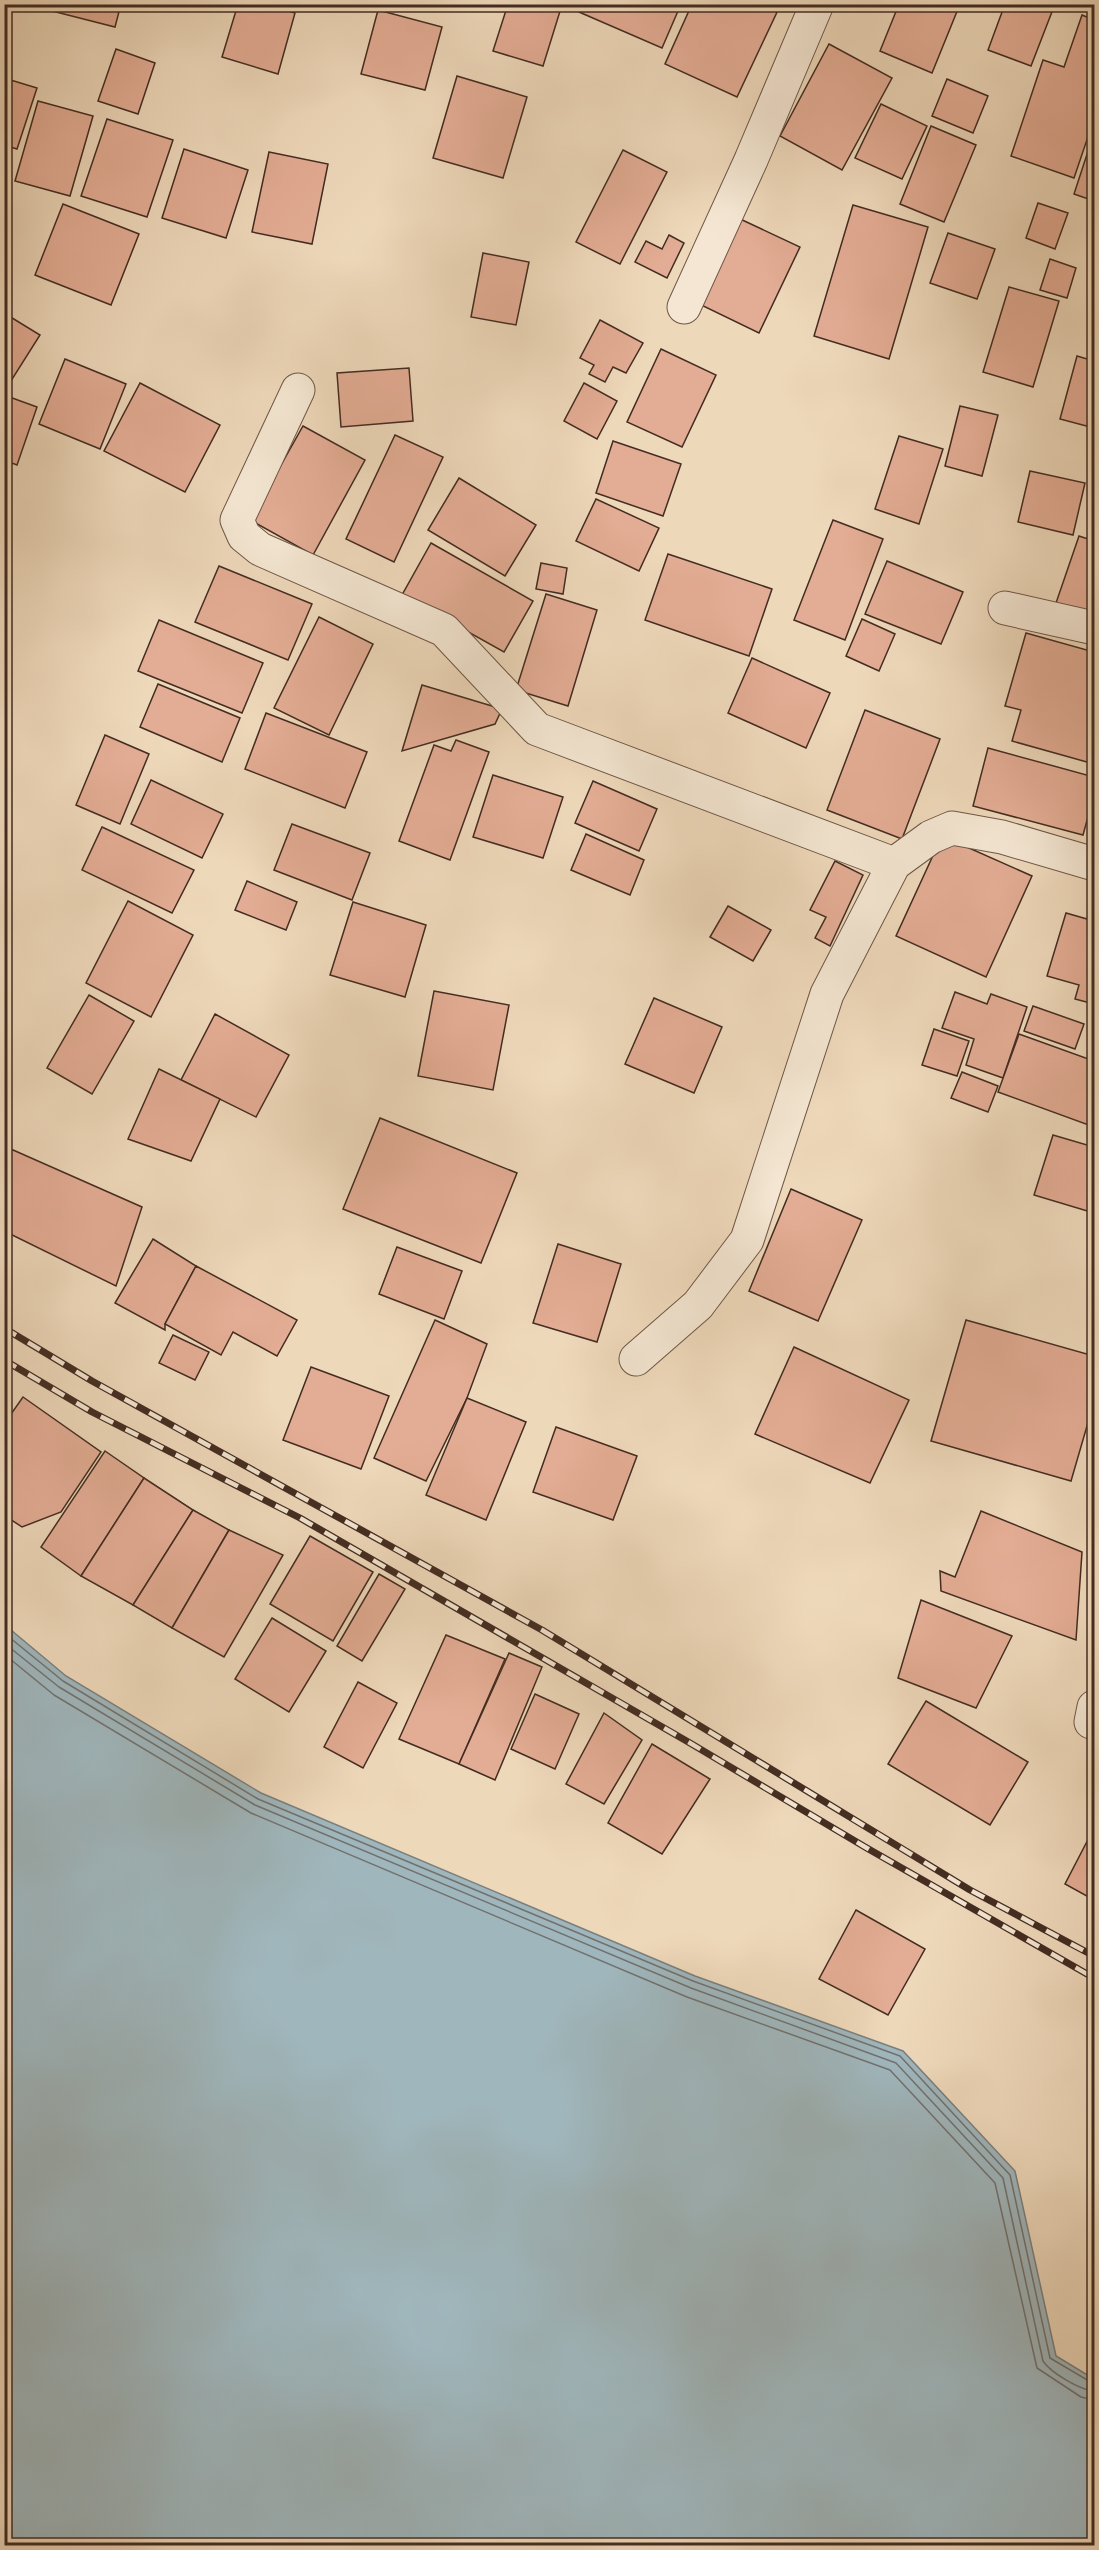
<svg xmlns="http://www.w3.org/2000/svg" width="1099" height="2550" viewBox="0 0 1099 2550" font-family="Alegreya,serif">
<rect width="100%" height="100%" fill="#eed8ba"/>
<filter id="stains"><feTurbulence type="fractalNoise" baseFrequency=".00333" numOctaves="4"/><feColorMatrix values="0 0 0 0 .2 0 0 0 0 .09 0 0 0 0 .02 0 0 0 .5 -.17"/></filter>
<radialGradient id="worn" r=".72"><stop offset=".6" stop-color="#630" stop-opacity="0"/><stop offset="1" stop-color="#630" stop-opacity=".3"/></radialGradient>
<polygon fill="#9fb6bc" stroke="#7a7f7e" stroke-width="1.5" points="5,1625 66,1676 261,1793 695,1976 903,2051 1015,2171 1056,2356 1094,2379 1094,2545 5,2545"/>
<g fill="none" stroke-linecap="round" stroke-linejoin="round">
<g stroke="#71716e" stroke-width="1.5">
<polyline points="4,1633 63,1681 258,1799 693,1981 900,2056 1010,2175 1050,2358 1094,2384"/>
<path d="M4,1643L59,1687L255,1805L691,1988L896,2063L1003,2178L1043,2361C1051,2373 1080,2390 1094,2391"/>
<polyline points="4,1654 54,1695 251,1813 687,1997 890,2070 995,2183 1037,2368 1081,2397 1094,2400"/>
</g>
</g>
<g fill="#e3ac94" stroke="#432c21" stroke-width="1.5">
<polygon points="54,4 121,4 115,27 52,11"/>
<polygon points="238,4 266,4 295,13 278,74 222,57"/>
<polygon points="508,4 550,4 561,8 543,66 493,51"/>
<polygon points="582,4 681,4 662,48 579,12"/>
<polygon points="692,4 765,4 778,10 737,97 665,64"/>
<polygon points="899,4 960,4 932,73 880,51"/>
<polygon points="1005,4 1055,4 1031,66 988,50"/>
<polygon points="378,10 442,27 425,90 361,74"/>
<polygon points="1082,15 1094,20 1094,119 1074,178 1011,156 1043,60 1064,67"/>
<polygon points="829,44 892,78 842,170 780,136"/>
<polygon points="116,49 155,63 138,114 98,101"/>
<polygon points="457,76 527,97 503,178 433,158"/>
<polygon points="4,78 37,88 17,149 4,145"/>
<polygon points="947,79 988,96 973,133 932,116"/>
<polygon points="38,101 93,116 70,196 15,181"/>
<polygon points="881,104 927,126 902,179 855,158"/>
<polygon points="107,119 173,140 147,217 81,196"/>
<polygon points="931,126 976,145 944,222 900,204"/>
<polygon points="1094,133 1094,201 1074,194"/>
<polygon points="184,149 248,170 226,238 162,218"/>
<polygon points="623,150 667,172 620,264 576,242"/>
<polygon points="269,152 328,164 312,244 252,232"/>
<polygon points="1038,203 1068,213 1055,249 1026,238"/>
<polygon points="63,204 139,234 111,305 35,275"/>
<polygon points="853,205 928,227 889,359 814,336"/>
<polygon points="738,218 800,247 759,333 697,303"/>
<polygon points="948,233 995,249 977,299 930,283"/>
<polygon points="669,235 684,243 667,278 635,262 646,241 662,249"/>
<polygon points="483,253 529,262 516,325 471,317"/>
<polygon points="1050,259 1076,268 1067,298 1040,290"/>
<polygon points="1009,287 1059,301 1033,387 983,372"/>
<polygon points="4,313 40,335 4,392"/>
<polygon points="600,320 643,343 626,373 613,367 605,382 589,374 594,365 580,358"/>
<polygon points="661,349 716,375 682,447 627,422"/>
<polygon points="1077,356 1094,361 1094,428 1060,419"/>
<polygon points="65,359 126,384 100,449 39,424"/>
<polygon points="409,368 413,421 341,427 337,373"/>
<polygon points="140,383 220,425 185,492 104,451"/>
<polygon points="584,383 617,401 597,439 564,421"/>
<polygon points="4,395 37,407 17,465 4,460"/>
<polygon points="960,406 998,415 982,476 945,466"/>
<polygon points="303,426 365,460 313,555 250,520"/>
<polygon points="395,435 443,457 394,562 346,539"/>
<polygon points="899,436 943,449 919,524 875,509"/>
<polygon points="613,441 681,464 663,516 596,493"/>
<polygon points="1030,471 1085,483 1073,535 1018,522"/>
<polygon points="459,478 536,525 505,576 428,530"/>
<polygon points="596,499 659,528 639,571 576,541"/>
<polygon points="833,520 883,539 845,640 794,620"/>
<polygon points="1079,536 1094,541 1094,616 1056,603"/>
<polygon points="431,543 533,601 504,652 402,595"/>
<polygon points="668,554 772,589 749,656 645,620"/>
<polygon points="887,561 963,592 941,644 865,614"/>
<polygon points="541,563 567,568 563,594 536,589"/>
<polygon points="219,566 312,604 288,660 195,622"/>
<polygon points="546,594 597,610 568,706 516,690"/>
<polygon points="319,617 373,644 329,735 274,708"/>
<polygon points="862,619 895,634 879,671 846,656"/>
<polygon points="159,620 263,663 242,713 138,671"/>
<polygon points="1026,633 1094,652 1094,764 1012,741 1021,710 1005,706"/>
<polygon points="752,658 830,693 806,748 728,713"/>
<polygon points="158,684 240,718 222,762 140,727"/>
<polygon points="422,685 502,709 495,724 402,751"/>
<polygon points="865,710 940,739 902,839 827,810"/>
<polygon points="266,713 367,752 345,808 245,769"/>
<polygon points="105,735 149,754 120,824 76,805"/>
<polygon points="456,740 489,752 450,860 399,841 434,745 451,751"/>
<polygon points="988,748 1094,777 1094,795 1083,835 973,806"/>
<polygon points="493,775 563,797 543,858 473,837"/>
<polygon points="151,780 223,814 202,858 131,824"/>
<polygon points="593,781 657,809 639,851 575,823"/>
<polygon points="292,824 370,853 352,900 274,870"/>
<polygon points="102,827 194,870 172,913 82,870"/>
<polygon points="586,834 644,860 630,895 571,870"/>
<polygon points="942,836 1032,876 986,977 896,936"/>
<polygon points="835,861 863,875 830,946 815,938 826,917 810,910"/>
<polygon points="247,881 297,902 286,930 235,910"/>
<polygon points="1093,896 1094,897 1094,1004 1075,999 1079,985 1047,976 1066,913 1087,919"/>
<polygon points="128,901 193,935 151,1017 86,983"/>
<polygon points="353,902 426,925 405,997 330,975"/>
<polygon points="728,906 771,930 753,961 710,937"/>
<polygon points="434,991 509,1005 493,1090 418,1076"/>
<polygon points="955,992 987,1004 991,994 1027,1007 1003,1078 966,1065 974,1039 942,1028"/>
<polygon points="89,995 134,1021 92,1094 47,1068"/>
<polygon points="654,998 722,1027 694,1093 625,1064"/>
<polygon points="1033,1006 1084,1024 1075,1049 1024,1031"/>
<polygon points="215,1014 289,1055 256,1117 181,1080"/>
<polygon points="934,1029 969,1041 957,1076 922,1065"/>
<polygon points="1019,1034 1094,1061 1094,1127 998,1092"/>
<polygon points="159,1069 220,1099 191,1161 128,1139"/>
<polygon points="962,1072 998,1086 988,1112 951,1098"/>
<polygon points="380,1118 517,1173 481,1263 343,1209"/>
<polygon points="1053,1135 1094,1147 1094,1213 1034,1195"/>
<polygon points="4,1146 142,1207 116,1286 4,1231"/>
<polygon points="791,1189 862,1220 818,1321 749,1291"/>
<polygon points="153,1239 196,1266 165,1324 165,1330 115,1303"/>
<polygon points="558,1244 621,1264 597,1342 533,1323"/>
<polygon points="397,1247 462,1271 444,1319 379,1294"/>
<polygon points="196,1266 297,1320 277,1356 233,1332 221,1355 165,1324"/>
<polygon points="435,1320 487,1344 467,1398 426,1481 374,1458"/>
<polygon points="966,1320 1094,1356 1094,1402 1071,1481 931,1441"/>
<polygon points="173,1335 209,1352 195,1380 159,1363"/>
<polygon points="794,1347 909,1400 870,1483 755,1434"/>
<polygon points="311,1367 389,1396 361,1469 283,1440"/>
<polygon points="23,1397 101,1452 61,1512 22,1527 4,1515 4,1424"/>
<polygon points="467,1398 526,1422 486,1520 426,1495"/>
<polygon points="556,1427 637,1456 613,1520 533,1492"/>
<polygon points="105,1451 144,1478 81,1576 41,1547"/>
<polygon points="144,1478 193,1510 133,1605 81,1576"/>
<polygon points="193,1510 229,1530 172,1628 133,1605"/>
<polygon points="981,1511 1082,1552 1076,1640 941,1591 940,1571 955,1577"/>
<polygon points="229,1530 283,1555 224,1657 172,1628"/>
<polygon points="310,1536 373,1572 333,1641 270,1604"/>
<polygon points="379,1574 405,1589 362,1661 337,1646"/>
<polygon points="921,1600 1012,1636 976,1708 898,1678"/>
<polygon points="272,1618 326,1651 289,1712 235,1679"/>
<polygon points="446,1635 505,1659 459,1764 399,1739"/>
<polygon points="509,1653 542,1667 495,1780 459,1764"/>
<polygon points="358,1682 397,1703 363,1768 324,1747"/>
<polygon points="535,1694 579,1714 555,1769 511,1749"/>
<polygon points="926,1701 1028,1762 990,1825 888,1764"/>
<polygon points="604,1713 642,1740 604,1804 566,1784"/>
<polygon points="652,1744 710,1779 662,1854 608,1823"/>
<polygon points="1094,1828 1094,1900 1065,1884"/>
<polygon points="856,1910 925,1949 888,2015 819,1979"/>
</g>
<g fill="none" stroke-linecap="round" stroke-linejoin="round">
<g stroke="#6e5747" stroke-width="35">
<g id="street">
<polyline points="684,307 751,160 817,4"/>
<polyline points="298,390 237,520 244,536 260,549 444,630 537,729 894,864"/>
<polyline points="1005,608 1094,628"/>
<polyline points="636,1359 698,1305 747,1240 827,994 894,864 931,837 952,828 1002,837 1094,864"/>
<polyline points="1091,1722 1094,1707"/>
</g>
</g>
<use href="#street" stroke="#f4e6d2" stroke-width="33"/>
<g stroke="#432c21" stroke-width="7">
<g id="rail">
<polyline points="4,1328 92,1381 542,1630 970,1890 1094,1956"/>
<polyline points="4,1360 92,1412 300,1518 690,1743 865,1847 1094,1978"/>
</g>
</g>
<use href="#rail" stroke="#f4e6d2" stroke-width="4.5" stroke-dasharray="14" stroke-linecap="butt"/>
</g>
<rect width="1099" height="2550" fill="none" stroke="#eed8ba" stroke-width="24"/>
<rect x="6" y="6" width="1087" height="2538" fill="none" stroke="#432c21" stroke-width="3"/>
<rect x="12" y="12" width="1075" height="2526" fill="none" stroke="#432c21" stroke-width="1.5"/>
<rect width="100%" height="100%" filter="url(#stains)"/>
<rect width="100%" height="100%" fill="url(#worn)"/>
</svg>
